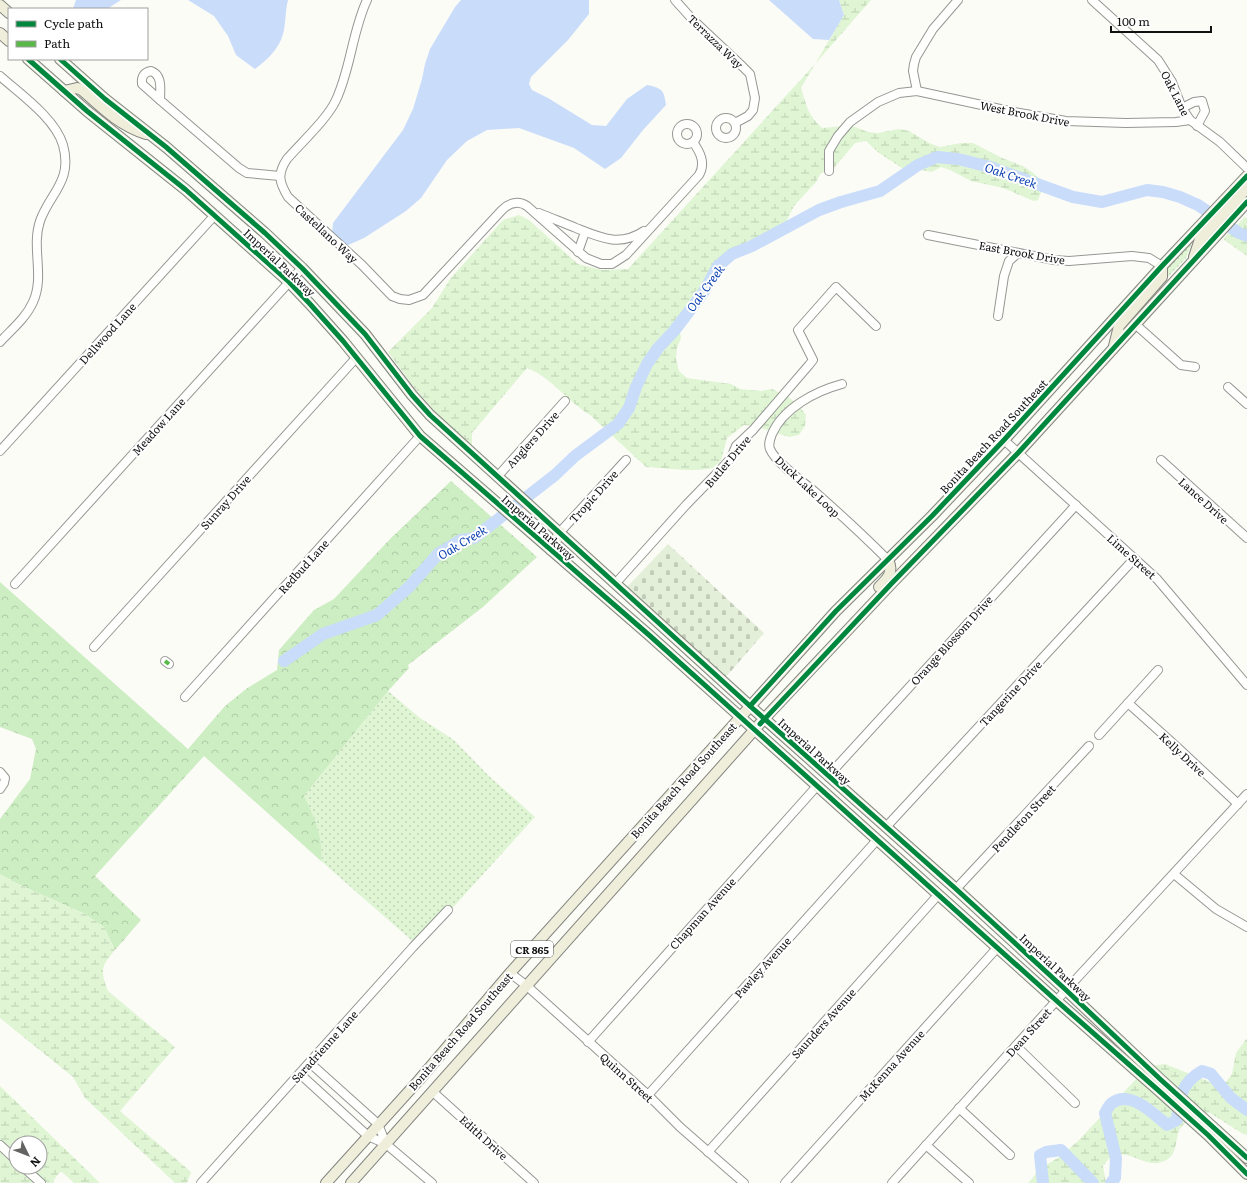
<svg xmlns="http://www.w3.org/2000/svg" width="1247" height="1183" viewBox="0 0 1247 1183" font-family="Literata,serif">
<defs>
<pattern id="grass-dots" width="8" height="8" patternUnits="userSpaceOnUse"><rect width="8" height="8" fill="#dff5d4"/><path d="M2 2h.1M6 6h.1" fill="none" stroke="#bed1b5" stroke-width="1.8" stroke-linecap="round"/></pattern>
<pattern id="forest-crowns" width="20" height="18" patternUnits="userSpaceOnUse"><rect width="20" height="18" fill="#cdedc2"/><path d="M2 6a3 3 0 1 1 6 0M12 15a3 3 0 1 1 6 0" fill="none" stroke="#afcaa6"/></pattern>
<pattern id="wetland-marsh" width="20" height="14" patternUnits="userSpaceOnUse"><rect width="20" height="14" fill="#dff5d4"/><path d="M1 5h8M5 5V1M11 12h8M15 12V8" fill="none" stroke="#bed1b5"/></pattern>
<pattern id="cemetery-stones" width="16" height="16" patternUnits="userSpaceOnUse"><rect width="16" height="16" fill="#e4efd9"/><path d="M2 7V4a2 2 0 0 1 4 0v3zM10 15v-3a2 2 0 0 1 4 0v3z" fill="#c3ccb9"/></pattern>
</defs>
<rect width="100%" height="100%" fill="#fcfcf7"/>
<g fill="url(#grass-dots)">
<polygon points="1190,244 1191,245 1186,258 1165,280 1166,270"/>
<path d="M388,691L420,718L454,740L488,775L535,817L418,946L321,861C324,839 314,815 304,796Z"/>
</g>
<path fill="url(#forest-crowns)" d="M451,481L537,557L483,607L408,665L409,668L388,691L304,796C314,815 324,839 321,861L204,756L95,876L141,920L115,950L104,927L85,914L20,885L0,874V819L30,779L36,749L32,739L0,727V582L188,749L225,706L246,689L277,670L279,650L314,610L334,599L390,539Z"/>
<g fill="url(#wetland-marsh)" fill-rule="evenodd">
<path d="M839,0H871L815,64L801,88C807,107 808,115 822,128L845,126L855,127L868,132L878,133L899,129L909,131L929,143L940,147L961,143H973L1002,158L1023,166L1032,172L1040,179L1042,190L1038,200L1034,201L1003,188L971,181L950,170L941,167L932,172L914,169L908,172L879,153L866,141L855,143L834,168L821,173L816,182L794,206L784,226L777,233L769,240L738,254L730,259L712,279L683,317L679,327L681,338L677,348L676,359L679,371L687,378L731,384L740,389L761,391L772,389L782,394L791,399L799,406L806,415L805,426L799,435L789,437L755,426L744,425L727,438L721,461L713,468C699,471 686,470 671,469C663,468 655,468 646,467L590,415C567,401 552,378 527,368L472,433V445L443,421L413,386L388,352L432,308L450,279L503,220L519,215L529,220L578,264L602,270L628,269L815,64L844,15Z"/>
<polygon points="1245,217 1247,218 1247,256 1223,239"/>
<path d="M0,874L20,885L85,914L104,927L115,950C101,966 100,971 108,991L175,1047L120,1111L191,1172L187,1183H175L85,1098L73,1077L0,1018Z"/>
<polygon points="1247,1038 1247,1135 1243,1134 1210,1113 1202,1113 1151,1066 1165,1064 1215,1084 1225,1083 1232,1074 1236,1053"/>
<path d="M1138,1077L1187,1121C1184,1124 1179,1129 1178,1133C1176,1142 1176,1153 1168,1159C1146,1173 1130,1146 1111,1157C1108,1159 1105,1164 1103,1166L1106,1183H1028L1041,1168L1061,1156L1078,1141Z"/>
<path d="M0,1086L100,1183H74L62,1172L59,1173L54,1180V1183H0ZM16,1143H40V1167H16Z"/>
</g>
<polygon fill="url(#cemetery-stones)" points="668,544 764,633 725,678 626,588"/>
<g fill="#c9dcfa">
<polygon points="76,0 121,0 107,9 73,9"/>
<path d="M188,0H288C285,11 286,23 283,34C279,49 267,60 255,69L244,61L236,55L228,36L214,16Z"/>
<path d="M461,0H589V14L568,40L531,77L529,84L532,90L548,98L592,125L606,126L627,99L647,85C662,88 664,90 666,105L643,130L621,158L605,169L574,148L519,128L487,130L467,141L447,160L421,198L406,211L364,238L346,246L332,235L333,223L403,130L413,109L422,79L425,64L430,49L455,7Z"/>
<polygon points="769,0 839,0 844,15 829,40 813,39"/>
</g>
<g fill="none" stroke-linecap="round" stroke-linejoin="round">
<g stroke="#c9dcfa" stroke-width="12">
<polyline points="284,661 323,634 377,615 409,587 438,554 461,540 474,538 555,475 575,456 618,424 629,408 636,387 647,364 658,348 674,331 703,293 718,266 732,254 752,246 819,210 841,202 880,191 918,165 937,157 958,159 990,167 1073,197 1102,202 1147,190 1163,192 1180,197 1198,205 1239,233 1247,236"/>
<polyline points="1043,1183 1040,1155 1046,1152 1061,1150 1093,1183"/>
<path d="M1111,1183L1115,1178L1116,1158L1105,1113C1107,1110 1109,1105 1112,1103C1130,1089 1155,1115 1167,1125L1177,1120C1179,1098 1182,1082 1202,1071L1211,1074L1231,1098L1247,1110"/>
</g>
<g stroke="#969694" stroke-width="10">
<g id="minor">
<path d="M367,0C352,32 351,68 336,100C328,118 301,143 287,159C277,174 279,182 288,197L362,265L392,296L400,299L409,300L423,295L502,210C509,203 518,200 527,206L586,258L601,264H612L626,255L699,175C706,163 700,152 693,142"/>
<polyline points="675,0 693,20 743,67 750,74 755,98 753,110 748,116 735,123"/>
<polyline points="1092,0 1158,60 1172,82 1182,108 1190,120"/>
<path d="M151,71C163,75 160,90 160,100L142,84C141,77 144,72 151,71Z"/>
<path d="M0,76C20,94 55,118 63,145C73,181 50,193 40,221C31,248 45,276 33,302C26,318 11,330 0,342"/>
<polyline points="917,91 913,71 914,64 916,57 933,29 958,0"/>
<polyline points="160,100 239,168 247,173 280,176"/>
<polyline points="1182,108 1194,102 1202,101 1205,111 1197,126"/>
<circle cx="726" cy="128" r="10"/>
<circle cx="687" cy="134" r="10"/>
<polyline points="829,171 829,151 838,136 850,122 878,102 899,93 917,91 1014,112 1066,121 1126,123 1176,122 1190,120 1220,142 1247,168"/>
<path d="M539,213C551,218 564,223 576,228C601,238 620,247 644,231"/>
<polyline points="928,235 1054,260 1069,261 1132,256 1149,258 1162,266"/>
<polyline points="578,252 585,232"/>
<polyline points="998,316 1004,276 1009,261 1018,253"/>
<polyline points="1135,324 1181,365 1195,367"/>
<path d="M842,384C816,391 783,408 772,434C770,439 768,444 770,449C776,463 802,481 814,491C839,513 864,536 888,560"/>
<polyline points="1228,387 1247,404"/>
<polyline points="1004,440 1157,579 1247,685"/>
<polyline points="0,451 214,216"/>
<polyline points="1161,460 1247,538"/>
<polyline points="498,476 565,401"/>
<polyline points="560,532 626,460"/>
<polyline points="15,584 302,268"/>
<polyline points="615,584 686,505 721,469 731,458 736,446 753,430 809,365 813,360 798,330 836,287 876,326"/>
<polyline points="94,647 356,358"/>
<polyline points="165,661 169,664"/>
<polyline points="185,697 420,436"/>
<polyline points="1128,703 1177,747 1238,804"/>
<polyline points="1099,735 1158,670"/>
<polyline points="0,772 5,778 4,783 0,789"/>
<polyline points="828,776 1076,505"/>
<polyline points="886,827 1134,559"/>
<polyline points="1174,874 1216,909 1247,927"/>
<polyline points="956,889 1089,746"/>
<polyline points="510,973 527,986 648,1095 680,1127 744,1183"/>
<polyline points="588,1042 817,786"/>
<polyline points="1016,1046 1075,1103"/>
<polyline points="310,1063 378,1124 386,1144"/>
<polyline points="300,1074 368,1136 386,1144 432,1183"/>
<polyline points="433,1092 534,1183"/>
<polyline points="648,1095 877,840"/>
<polyline points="959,1108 1010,1155"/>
<polyline points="0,1145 16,1160"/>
<polyline points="926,1145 969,1183"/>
<polyline points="708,1152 938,895"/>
<polyline points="23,1167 41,1183"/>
<polyline points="201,1183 413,947 448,910"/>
<polyline points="785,1183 997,948"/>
<polyline points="892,1183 1066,990 1247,794"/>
</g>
</g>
<g stroke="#848481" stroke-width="12">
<g id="major">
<polyline points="0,5 9,13"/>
<polyline points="0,33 9,41"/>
<polyline points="28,59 87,111 186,190 289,282 310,304 343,341 420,436 649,635 1050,995 1158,1090 1208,1135 1247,1174"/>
<polyline points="60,59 105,99 166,147 265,233 302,268 365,334 412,395 430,415 750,706 956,889 1066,990 1160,1079 1247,1158"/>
<path d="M64,91L77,88L82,90C102,108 120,126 146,134"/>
<polyline points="1194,257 1200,239 1247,188"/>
<polyline points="1114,346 1119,326 1162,277 1162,266"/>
<polyline points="551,550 560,532"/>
<path d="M879,587C888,578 894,572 888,560"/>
<polyline points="326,1183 419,1080 510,973 836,611 932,516 1004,440 1162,266 1247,176"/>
<polyline points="351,1183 764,719 892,583 1018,453 1247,202"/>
</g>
</g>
<use href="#minor" stroke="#fffffe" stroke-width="8"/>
<use href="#major" stroke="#eeeeda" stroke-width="10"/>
<polyline stroke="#58b947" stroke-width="4" stroke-dasharray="8 4" stroke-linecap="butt" points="165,661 169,664"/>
<g stroke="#fff" stroke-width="8">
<g id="cycleway">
<polyline points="28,59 87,111 186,190 289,282 310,304 343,341 420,436 649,635 1050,995 1158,1090 1208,1135 1247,1174"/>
<polyline points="60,59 105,99 166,147 265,233 302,268 365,334 412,395 430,415 750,706 956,889 1066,990 1160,1079 1247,1158"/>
<polyline points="750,706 836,611 932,516 1004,440 1162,266 1247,176"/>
<polyline points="760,724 892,583 1018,453 1247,202"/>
</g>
</g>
<use href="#cycleway" stroke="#00873e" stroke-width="5"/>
</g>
<g text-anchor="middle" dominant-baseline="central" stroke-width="4" stroke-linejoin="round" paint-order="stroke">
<rect fill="#fff" stroke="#585858" stroke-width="1" x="511" y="941" width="42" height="16" rx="3"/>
<g font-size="10" font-weight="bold" fill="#101010">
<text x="532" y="949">CR 865</text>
</g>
<g font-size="11" fill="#101010" stroke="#fff">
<text transform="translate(716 41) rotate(44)">Terrazza Way</text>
<text transform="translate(1176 93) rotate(63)">Oak Lane</text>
<text transform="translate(1025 113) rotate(11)">West Brook Drive</text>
<text transform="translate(327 233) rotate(43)">Castellano Way</text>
<text transform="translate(1022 252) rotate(10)">East Brook Drive</text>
<text transform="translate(280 262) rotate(43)">Imperial Parkway</text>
<text transform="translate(107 333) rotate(-48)">Dellwood Lane</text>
<text transform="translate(158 426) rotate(-48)">Meadow Lane</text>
<text transform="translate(993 436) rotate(-47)">Bonita Beach Road Southeast</text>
<text transform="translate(532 439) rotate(-48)">Anglers Drive</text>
<text transform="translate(727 461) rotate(-50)">Butler Drive</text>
<text transform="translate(808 486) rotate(43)">Duck Lake Loop</text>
<text transform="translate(593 496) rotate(-48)">Tropic Drive</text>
<text transform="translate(1204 500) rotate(42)">Lance Drive</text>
<text transform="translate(225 502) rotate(-48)">Sunray Drive</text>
<text transform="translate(539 527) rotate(41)">Imperial Parkway</text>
<text transform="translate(1132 556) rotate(42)">Lime Street</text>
<text transform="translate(303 566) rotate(-48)">Redbud Lane</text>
<text transform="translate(951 640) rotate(-48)">Orange Blossom Drive</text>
<text transform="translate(1010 693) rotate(-47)">Tangerine Drive</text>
<text transform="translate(815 751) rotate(42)">Imperial Parkway</text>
<text transform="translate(1183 754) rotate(43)">Kelly Drive</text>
<text transform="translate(683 780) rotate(-48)">Bonita Beach Road Southeast</text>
<text transform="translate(1023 818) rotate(-47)">Pendleton Street</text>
<text transform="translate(702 913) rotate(-48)">Chapman Avenue</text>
<text transform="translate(762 967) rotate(-48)">Pawley Avenue</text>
<text transform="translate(1056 967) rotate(43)">Imperial Parkway</text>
<text transform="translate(823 1023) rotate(-48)">Saunders Avenue</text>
<text transform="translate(460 1031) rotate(-49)">Bonita Beach Road Southeast</text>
<text transform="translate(1028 1032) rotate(-48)">Dean Street</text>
<text transform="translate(324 1046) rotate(-48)">Saradrienne Lane</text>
<text transform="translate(891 1065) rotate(-48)">McKenna Avenue</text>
<text transform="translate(627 1077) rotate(42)">Quinn Street</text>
<text transform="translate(484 1137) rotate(42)">Edith Drive</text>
</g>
<g font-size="12" font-style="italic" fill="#0b41b1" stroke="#fff">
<text transform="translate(1011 175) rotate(19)">Oak Creek</text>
<text transform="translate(705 288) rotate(-54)">Oak Creek</text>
<text transform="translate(462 542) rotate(-31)">Oak Creek</text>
</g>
</g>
<rect x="8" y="8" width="140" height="52" fill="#ffffff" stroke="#9f9f9f"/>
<rect x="16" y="21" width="20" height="6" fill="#00873e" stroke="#9f9f9f"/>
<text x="44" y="28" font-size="12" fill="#101010">Cycle path</text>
<rect x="16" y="41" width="20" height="6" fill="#58b947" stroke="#9f9f9f"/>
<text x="44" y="48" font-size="12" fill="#101010">Path</text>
<g transform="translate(28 1155) rotate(133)"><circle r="19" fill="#ffffff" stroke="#9f9f9f"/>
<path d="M0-3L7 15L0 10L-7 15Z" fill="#636361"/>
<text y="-6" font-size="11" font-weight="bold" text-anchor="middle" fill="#101010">N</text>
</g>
<path d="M1111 26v6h100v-6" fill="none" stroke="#101010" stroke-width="2"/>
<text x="1117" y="26" font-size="12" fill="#101010" stroke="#ffffff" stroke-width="3" paint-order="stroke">100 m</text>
</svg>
